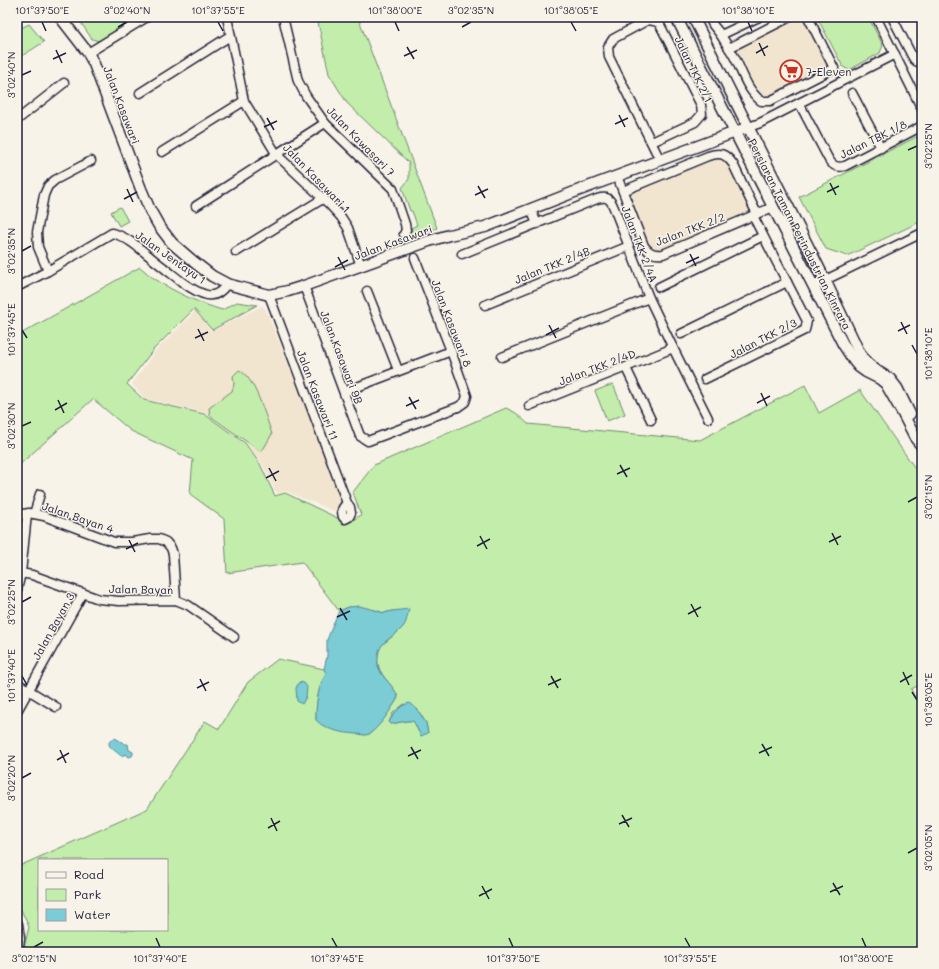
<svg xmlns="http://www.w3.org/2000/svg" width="939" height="969" viewBox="0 0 939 969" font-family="Mali,sans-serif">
<rect width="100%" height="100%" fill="#f7f3e8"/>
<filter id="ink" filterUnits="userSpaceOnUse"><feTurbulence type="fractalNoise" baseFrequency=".025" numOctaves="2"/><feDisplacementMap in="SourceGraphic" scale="8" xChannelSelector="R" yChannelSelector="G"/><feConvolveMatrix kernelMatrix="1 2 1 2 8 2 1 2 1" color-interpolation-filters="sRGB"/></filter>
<g filter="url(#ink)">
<g fill="#f2e5d0">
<polygon points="797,17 805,17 830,67 770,98 761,99 756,94 732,49"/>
<polygon points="722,157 731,164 753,212 659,252 652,250 646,245 627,192 708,159"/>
<polygon points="262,306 266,310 344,500 334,511 285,491 277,494 261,462 246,442 205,413 145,399 132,384 156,350 195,311 211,331"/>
</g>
<g fill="#c2edaa" stroke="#728872" fill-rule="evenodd">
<polygon points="77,17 137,17 99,41 92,39"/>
<polygon points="317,17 358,17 437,228 414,236 411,228 417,225 412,211 410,211 402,188 409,179 409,163 347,103 329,74"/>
<polygon points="817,17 868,17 883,45 880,53 849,70 843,67"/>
<polygon points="29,24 44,42 17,59 17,30"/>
<polygon points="922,134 922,221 847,256 826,249 799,197"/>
<polygon points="120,207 128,221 119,226 111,212"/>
<path d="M140,267C145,271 150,276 155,279C176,293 199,303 222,310L237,302L257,305L212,330L194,309L153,350L127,384L144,400L204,414L245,443L260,464L275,496L285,493L348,523L361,515L353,492L374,465L506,408L516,413L528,424L700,440L805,385L819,413L860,390L922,478V684L911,689L922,710V952H23L29,927L17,901V867L147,809L205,721L219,729L248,682L278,659L324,669L327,673C325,677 322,680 321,684C317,696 316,707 316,720C326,724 359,738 369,734C376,731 394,705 398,698C392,681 375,675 378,655C378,652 379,648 381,646C382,644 386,642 388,640C398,631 406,628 407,614L392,611L384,613L375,610L349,607L339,611L302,562L227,573L224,519L190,494L193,460L131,431L93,399L17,467V336ZM404,704L417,709L426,723L428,733L418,731L416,724L413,721C406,720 398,723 391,724L389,722L393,713ZM39,860H167V930H39Z"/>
<path d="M239,370C255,377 266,418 272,434L264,448L260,451L210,416L209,408L232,391L234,384L233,376Z"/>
<polygon points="613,384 625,414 607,421 595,391"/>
</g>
<g fill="#7bccd6" stroke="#578898">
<path d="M359,606L375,610L384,613L392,611L409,609C407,616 407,622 403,627C393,639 379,640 378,657C378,660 377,664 378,666C382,679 394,685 398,697C393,707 376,733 366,735C349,733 328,733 316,720C316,707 317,696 321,684C322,680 325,677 326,673L324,669L327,656V640L334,622L339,611L349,607Z"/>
<polygon points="299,682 304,683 307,687 306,697 302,704 297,701 296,688"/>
<path d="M410,703L417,709L426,723L428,733L421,736C418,731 416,725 413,721C405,720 398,723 391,724L389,722C394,713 400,705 410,703Z"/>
<path d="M115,738L125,744H128L129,750L133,752V754L132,756L129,757L126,754L121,756C117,751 100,744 115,738Z"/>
</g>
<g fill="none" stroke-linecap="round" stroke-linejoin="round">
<g stroke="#22223b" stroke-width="11">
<g id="minor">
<polyline points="227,17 244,101 277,155 329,204 341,217 348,228 361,266"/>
<polyline points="283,17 298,81 306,96 325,123 393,189 405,224 406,230 404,234"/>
<polyline points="709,17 713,25 721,35 759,17"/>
<polyline points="876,17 922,109"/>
<path d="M892,17L912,56C914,60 917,63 922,63"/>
<path d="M721,35C726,44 732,52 736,60C743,75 748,91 761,101H770L834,68L808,17"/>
<polyline points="729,48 790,17"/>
<polyline points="88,53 147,17"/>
<polyline points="140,93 230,36"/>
<polyline points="852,93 881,148"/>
<path d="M799,103L829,160C833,166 837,168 845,166L922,126"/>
<polyline points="17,120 64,83"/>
<polyline points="749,127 760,123 895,54"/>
<polyline points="652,142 695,122 702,114 701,105 659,23 654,21 648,20 613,39 608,47 609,57 660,160"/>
<polyline points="162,152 244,101"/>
<path d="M617,176L644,246C649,253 654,255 663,254L773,207"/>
<path d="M623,191L708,156C720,152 725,153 733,164L757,214"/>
<polyline points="196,206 325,123"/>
<polyline points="531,209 537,224"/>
<polyline points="236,252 324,198"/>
<path d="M462,254L597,199C607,196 610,198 614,208L649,298L673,348L708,418"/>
<polyline points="48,271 38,247 37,232 44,195 48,186 55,180 91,161"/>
<polyline points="304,286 360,436 368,441 458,407 465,402 467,396 451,351 415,258"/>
<polyline points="813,286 922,233"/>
<path d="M17,287L48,271L112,233C132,238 146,255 163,267C169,272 176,277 182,282C189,287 198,293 207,295C216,297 222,291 227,284"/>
<polyline points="659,287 763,236"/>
<polyline points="367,291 398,370"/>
<path d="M269,295L347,503L350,507L351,513L349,517L345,519L343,517C341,510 342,508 347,503"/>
<polyline points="485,305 629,246"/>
<polyline points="681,334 787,282"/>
<polyline points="502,357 649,298"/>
<polyline points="626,368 651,420"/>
<polyline points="705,379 805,330 806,326 807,321 753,216"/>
<polyline points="344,392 451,351"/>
<path d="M529,406C577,386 625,368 673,348"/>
<polyline points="34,514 40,494"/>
<polyline points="17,515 29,513 44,516 114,542 132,542 150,539 159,539 166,542 171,548 173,554 176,600"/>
<polyline points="17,574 26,574 32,575 99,599 119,601 176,600 188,605 234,637"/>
<polyline points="17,590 21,573 27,514"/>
<polyline points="17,683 56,707"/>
<polyline points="17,711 83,593"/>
</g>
</g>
<g stroke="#22223b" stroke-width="13">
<g id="tertiary">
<polyline points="60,17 88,53 94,64 141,189 150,210 159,226 172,243 194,262 212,276 227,284 269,295 288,291 304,286 429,241 449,235 485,227 577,191 749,127"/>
<polyline points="676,17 843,344 854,361 859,367 866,372 880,379 886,384 903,414 916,439 922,446"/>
<polyline points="693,17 825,280 860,354 868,364 877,371 890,379 897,388 910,414"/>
<polyline points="17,924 19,938 17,952"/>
</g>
</g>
<use href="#minor" stroke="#f7f3e8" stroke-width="8"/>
<use href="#tertiary" stroke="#f7f3e8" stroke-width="10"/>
</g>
</g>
<path fill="none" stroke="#22223b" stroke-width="1.5" d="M42,22L46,31M218,22L223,31M395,22L399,31M571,22L576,31M748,22L752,31M118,27L127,22M462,27L471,22M759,43L765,56M407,47L414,59M56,50L62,63M756,53L768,46M404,56L417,50M53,59L66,53M22,75L31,71M619,115L625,127M267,118L274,130M615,124L628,118M264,127L277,121M908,150L917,146M830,183L836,195M478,186L485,198M127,189L133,202M827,192L839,186M475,195L488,189M124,199L137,192M22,251L31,246M690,254L696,266M338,257L345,270M686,263L699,257M335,267L348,260M901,322L907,334M549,325L556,338M198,329L204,341M22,330L27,338M898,331L910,325M546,335L559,328M195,338L208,332M912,345L917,354M761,393L767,406M409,397L416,409M58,400L64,413M757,403L770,396M406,406L419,400M55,410L67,403M22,426L31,422M620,465L627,477M269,468L276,481M617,474L630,468M266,478L279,471M908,502L917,497M832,533L838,545M480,536L487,549M129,540L135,552M829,542L841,536M477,546L490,539M126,549L138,543M22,602L31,597M691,604L698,617M340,608L347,620M688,614L701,607M337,617L350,611M903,672L909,685M22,676L27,685M551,676L558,688M200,679L206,691M900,682L912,675M548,685L561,679M197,688L209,682M912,692L917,700M762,744L769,756M411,747L418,759M60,750L66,763M759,753L772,747M408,756L421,750M57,760L69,753M22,778L31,773M622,815L629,827M271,818L277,831M619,824L632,818M268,828L280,821M908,853L917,848M833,883L840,895M482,886L489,899M830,892L843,886M479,896L492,889M156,938L160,947M332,938L337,947M509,938L513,947M685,938L690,947M862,938L866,947M34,947L43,942"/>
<defs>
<g id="supermarket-ring" transform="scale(1.15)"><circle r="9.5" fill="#f7f3e8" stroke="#c8321e" stroke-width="1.5"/><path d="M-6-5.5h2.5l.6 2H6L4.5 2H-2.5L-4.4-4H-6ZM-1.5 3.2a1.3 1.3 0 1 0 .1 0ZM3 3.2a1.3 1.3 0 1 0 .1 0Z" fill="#c8321e"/></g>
</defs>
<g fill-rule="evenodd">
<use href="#supermarket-ring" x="791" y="71"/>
</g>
<g text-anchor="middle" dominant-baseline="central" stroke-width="3" stroke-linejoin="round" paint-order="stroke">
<g font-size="11" fill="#22223b" stroke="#f7f3e8">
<text transform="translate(694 69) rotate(64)">Jalan TKK 2/1</text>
<text transform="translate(122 105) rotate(69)">Jalan Kasawari</text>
<text transform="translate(873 139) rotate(-26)">Jalan TBK 1/8</text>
<text transform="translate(361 141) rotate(46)">Jalan Kawasari 7</text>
<text transform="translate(317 178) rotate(46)">Jalan Kasawari 1</text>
<text transform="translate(690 229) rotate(-21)">Jalan TKK 2/2</text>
<text transform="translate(800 234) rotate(63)">Persiaran Taman Perindustrian Kinrara</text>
<text transform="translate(393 242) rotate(-20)">Jalan Kasawari</text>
<text transform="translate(640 244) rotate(69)">Jalan TKK 2/4A</text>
<text transform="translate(171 257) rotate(35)">Jalan Jentayu 1</text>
<text transform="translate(552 265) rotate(-22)">Jalan TKK 2/4B</text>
<text transform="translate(452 323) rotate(69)">Jalan Kasawari 8</text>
<text transform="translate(763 338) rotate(-27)">Jalan TKK 2/3</text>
<text transform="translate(342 357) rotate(69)">Jalan Kasawari 9B</text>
<text transform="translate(597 367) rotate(-21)">Jalan TKK 2/4D</text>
<text transform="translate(318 395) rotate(69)">Jalan Kasawari 11</text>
<text transform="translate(78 517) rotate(19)">Jalan Bayan 4</text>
<text transform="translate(141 589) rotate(1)">Jalan Bayan</text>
<text transform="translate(53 626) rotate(-61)">Jalan Bayan 3</text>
</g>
<g font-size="11" fill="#22223b" stroke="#f7f3e8" text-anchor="start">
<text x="806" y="71">7-Eleven</text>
</g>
</g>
<rect width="939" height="969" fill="none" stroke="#f7f3e8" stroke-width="44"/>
<rect x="38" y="859" width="130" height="72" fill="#f7f3e8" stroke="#a29fa3"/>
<rect x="46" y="872" width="20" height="6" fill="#f7f3e8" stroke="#a29fa3"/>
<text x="74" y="879" font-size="12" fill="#22223b">Road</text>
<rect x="46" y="889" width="20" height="12" fill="#c2edaa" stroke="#a29fa3"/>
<text x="74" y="899" font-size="12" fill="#22223b">Park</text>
<rect x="46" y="909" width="20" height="12" fill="#7bccd6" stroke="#a29fa3"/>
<text x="74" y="919" font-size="12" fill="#22223b">Water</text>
<rect x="22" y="22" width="895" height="925" fill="none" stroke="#22223b" stroke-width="1.5"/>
<g font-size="10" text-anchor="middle" fill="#22223b">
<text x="42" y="14">101°37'50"E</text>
<text x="127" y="14">3°02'40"N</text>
<text x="218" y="14">101°37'55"E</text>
<text x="395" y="14">101°38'00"E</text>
<text x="471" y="14">3°02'35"N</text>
<text x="571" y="14">101°38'05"E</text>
<text x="748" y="14">101°38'10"E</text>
<text transform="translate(11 75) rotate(-90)" y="4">3°02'40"N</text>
<text transform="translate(928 146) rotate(-90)" y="4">3°02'25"N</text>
<text transform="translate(11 251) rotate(-90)" y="4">3°02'35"N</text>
<text transform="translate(11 330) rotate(-90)" y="4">101°37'45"E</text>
<text transform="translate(928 354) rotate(-90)" y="4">101°38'10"E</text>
<text transform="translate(11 426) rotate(-90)" y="4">3°02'30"N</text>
<text transform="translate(928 497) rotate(-90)" y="4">3°02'15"N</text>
<text transform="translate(11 602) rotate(-90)" y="4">3°02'25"N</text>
<text transform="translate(11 676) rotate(-90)" y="4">101°37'40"E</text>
<text transform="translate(928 700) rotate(-90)" y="4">101°38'05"E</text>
<text transform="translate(11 778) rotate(-90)" y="4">3°02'20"N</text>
<text transform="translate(928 848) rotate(-90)" y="4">3°02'05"N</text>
<text x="34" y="962">3°02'15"N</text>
<text x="160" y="962">101°37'40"E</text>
<text x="337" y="962">101°37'45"E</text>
<text x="513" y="962">101°37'50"E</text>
<text x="690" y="962">101°37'55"E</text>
<text x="866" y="962">101°38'00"E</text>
</g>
</svg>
